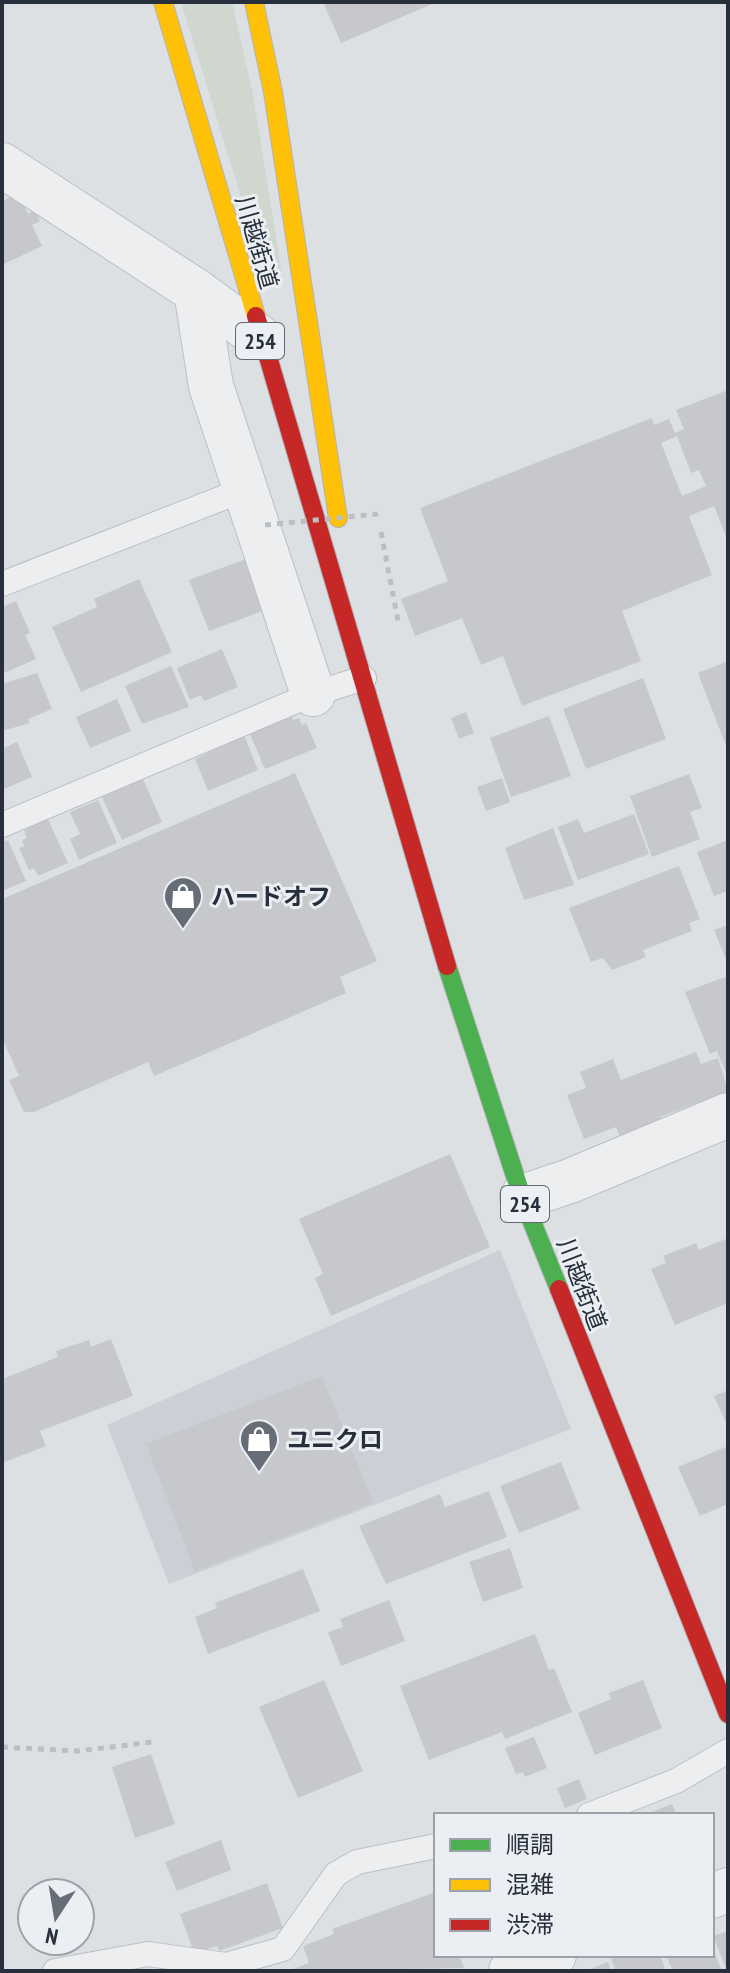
<svg xmlns="http://www.w3.org/2000/svg" width="730" height="1973" viewBox="0 0 730 1973" font-family="'PT Sans Narrow','Noto Sans JP',sans-serif">
<rect width="100%" height="100%" fill="#dde0e3"/>
<polygon fill="#ccd0d6" points="500,1250 571,1429 169,1584 107,1425"/>
<polygon fill="#cfd7ce" points="181,2 232,2 253,94 281,268 278,276 265,275"/>
<g fill="#c6c8cb" fill-rule="evenodd">
<polygon points="323,2 437,2 341,43"/>
<polygon points="18,194 28,214 35,210 40,221 32,225 42,246 2,265 2,201"/>
<path d="M728,390V542L714,506L689,516L712,575L622,611L641,661L522,706L503,656L481,665L462,618L415,636L401,599L448,581L420,508L652,418L654,425L669,419L675,433L684,429L676,410ZM677,436L691,473L699,470L706,486L682,496L661,443Z"/>
<polygon points="246,559 265,610 209,631 189,580"/>
<polygon points="139,579 172,652 81,692 52,627 97,607 94,599"/>
<polygon points="16,601 30,633 25,635 36,659 2,674 2,607"/>
<polygon points="222,649 238,687 204,701 201,695 190,700 177,668"/>
<polygon points="728,661 728,751 698,673"/>
<polygon points="171,666 189,707 142,724 125,686"/>
<polygon points="37,673 52,709 28,719 30,723 2,731 2,684"/>
<polygon points="643,678 666,739 586,769 563,709"/>
<polygon points="117,699 131,731 90,748 76,717"/>
<polygon points="466,712 474,733 459,739 451,718"/>
<polygon points="291,715 293,720 299,718 302,725 306,723 317,748 265,769 249,732"/>
<polygon points="549,716 571,776 511,797 490,738"/>
<polygon points="244,735 258,770 208,791 195,759"/>
<polygon points="17,742 32,777 2,790 2,749"/>
<polygon points="295,773 377,961 340,977 346,993 154,1076 148,1062 34,1112 24,1112 9,1080 19,1076 2,1038 2,899"/>
<polygon points="689,774 702,808 690,812 700,839 652,857 630,796"/>
<polygon points="502,778 510,802 486,811 477,787"/>
<polygon points="143,779 162,822 122,840 102,797"/>
<polygon points="98,800 117,843 79,860 70,839 80,834 70,812"/>
<polygon points="634,814 649,854 578,880 558,827 578,819 584,833"/>
<polygon points="48,819 68,863 38,876 34,868 29,870 19,848 24,846 22,840 27,838 24,830"/>
<polygon points="553,828 574,885 524,900 505,848"/>
<polygon points="8,840 26,881 2,891 2,842"/>
<polygon points="728,840 728,891 714,896 697,852"/>
<polygon points="679,866 700,919 689,923 692,931 643,950 646,957 612,970 603,958 591,962 569,908"/>
<polygon points="728,925 728,964 714,930"/>
<polygon points="725,977 728,984 728,1078 717,1051 710,1054 685,992"/>
<polygon points="696,1052 701,1064 718,1058 728,1091 660,1117 662,1124 621,1140 616,1127 584,1139 567,1095 586,1088 580,1072 613,1059 621,1080"/>
<polygon points="450,1154 490,1247 331,1316 315,1278 323,1274 299,1219"/>
<polygon points="728,1238 728,1303 675,1325 651,1269 666,1263 663,1256 696,1243 699,1250"/>
<polygon points="111,1339 133,1396 40,1431 46,1446 2,1463 2,1379 58,1357 56,1351 89,1340 91,1347"/>
<polygon points="322,1376 373,1503 195,1571 146,1444"/>
<polygon points="728,1390 728,1427 714,1396"/>
<polygon points="728,1446 728,1504 700,1516 678,1467"/>
<polygon points="561,1462 580,1509 519,1533 500,1486"/>
<polygon points="489,1491 507,1537 386,1584 359,1526 440,1494 445,1507"/>
<polygon points="510,1548 523,1588 483,1602 469,1562"/>
<polygon points="303,1569 320,1611 208,1654 195,1617 217,1608 215,1603"/>
<polygon points="389,1600 405,1641 341,1666 328,1632 343,1627 340,1619"/>
<polygon points="535,1634 549,1670 554,1668 572,1712 505,1739 502,1732 429,1760 400,1686"/>
<polygon points="324,1680 363,1771 298,1798 259,1707"/>
<polygon points="643,1680 662,1728 595,1755 578,1713 611,1699 609,1693"/>
<polygon points="534,1737 547,1768 525,1777 523,1772 516,1774 505,1748"/>
<polygon points="151,1754 175,1824 135,1838 112,1767"/>
<polygon points="579,1779 587,1799 565,1808 557,1788"/>
<polygon points="672,1804 677,1815 644,1815"/>
<polygon points="221,1840 231,1870 177,1891 165,1862"/>
<polygon points="267,1883 283,1928 219,1951 217,1946 194,1953 180,1914"/>
<polygon points="436,1892 436,1955 459,1955 464,1968 288,1971 309,1963 303,1946 334,1934 332,1929"/>
<polygon points="728,1931 728,1971 727,1971 713,1936"/>
<polygon points="712,1947 722,1971 673,1971 666,1955 712,1955"/>
<polygon points="621,1955 660,1955 666,1971 616,1971 611,1959"/>
<polygon points="608,1962 611,1971 585,1971"/>
</g>
<g fill="none" stroke-linecap="round" stroke-linejoin="round">
<g stroke="#bcbec1" stroke-width="26">
<g id="lane">
<polyline points="2,584 243,490"/>
<polyline points="2,825 313,694 364,678"/>
<polyline points="589,1815 676,1781 728,1751"/>
<polyline points="55,1971 148,1954 226,1965 283,1949 336,1874 357,1862 436,1846"/>
</g>
</g>
<g stroke="#bcbec1" stroke-width="46">
<g id="street">
<polyline points="2,165 196,291 259,337"/>
<polyline points="196,291 211,386 313,694"/>
<polyline points="522,1197 570,1181 728,1115"/>
<polyline points="712,1896 728,1890"/>
<polyline points="511,1971 554,1955"/>
</g>
</g>
<g stroke="#b0b3b8" stroke-width="20">
<polyline id="fast" points="447,966 522,1197 559,1289"/>
</g>
<g stroke="#b0b3b8" stroke-width="20">
<g id="slow">
<polyline points="163,2 256,316"/>
<polyline points="254,2 273,92 338,518"/>
</g>
</g>
<g stroke="#b0b3b8" stroke-width="20">
<g id="jam">
<polyline points="256,316 447,966"/>
<polyline points="559,1289 728,1714"/>
</g>
</g>
<g stroke="#bbbfc2" stroke-width="5" stroke-dasharray="6 6" stroke-linecap="butt">
<polyline points="381,532 399,626"/>
<polyline points="2,1747 78,1751 153,1742"/>
</g>
<use href="#lane" stroke="#edeef0" stroke-width="24"/>
<use href="#street" stroke="#edeef0" stroke-width="44"/>
<use href="#fast" stroke="#4caf50" stroke-width="18"/>
<use href="#slow" stroke="#ffc107" stroke-width="18"/>
<use href="#jam" stroke="#c62828" stroke-width="18"/>
<polyline stroke="#bbbfc2" stroke-width="5" stroke-dasharray="6 6" stroke-linecap="butt" points="265,525 378,514"/>
</g>
<defs>
<g id="shop-pin" transform="scale(2)"><path d="M0 17L-7.5 6A9.5 9.5 0 1 1 7.5 6Z" fill="#666d76" stroke="#ebeff3"/><path d="M-5-2.5h2.3a2.7 3.5 0 0 1 5.4 0H5L5.5 6h-11ZM-1.5-2.5h3a1.5 2.3 0 0 0-3 0Z" fill="#fff"/></g>
</defs>
<g fill-rule="evenodd">
<use href="#shop-pin" x="183" y="896"/>
<use href="#shop-pin" x="259" y="1439"/>
</g>
<g text-anchor="middle" dominant-baseline="central" stroke-width="6" stroke-linejoin="round" paint-order="stroke">
<g fill="#ebeff3" stroke="#616972" stroke-width="2">
<rect x="236" y="323" width="48" height="36" rx="6"/>
<rect x="501" y="1186" width="48" height="36" rx="6"/>
</g>
<g font-size="22" font-weight="bold" fill="#262f3b">
<text x="260" y="341">254</text>
<text x="525" y="1204">254</text>
</g>
<g font-size="24" fill="#262f3b" stroke="#ebeff3">
<text transform="translate(257 242) rotate(74)">川越街道</text>
<text transform="translate(582 1284) rotate(69)">川越街道</text>
</g>
<g font-size="24" font-weight="bold" fill="#262f3b" stroke="#ebeff3" text-anchor="start">
<text x="211" y="896">ハードオフ</text>
<text x="287" y="1439">ユニクロ</text>
</g>
</g>
<rect width="730" height="1973" fill="none" stroke="#262f3b" stroke-width="8"/>
<rect x="434" y="1813" width="280" height="144" fill="#ebeff3" stroke="#9ca2a9" stroke-width="2"/>
<rect x="450" y="1839" width="40" height="12" fill="#4caf50" stroke="#9ca2a9" stroke-width="2"/>
<text x="506" y="1853" font-size="24" fill="#262f3b">順調</text>
<rect x="450" y="1879" width="40" height="12" fill="#ffc107" stroke="#9ca2a9" stroke-width="2"/>
<text x="506" y="1893" font-size="24" fill="#262f3b">混雑</text>
<rect x="450" y="1919" width="40" height="12" fill="#c62828" stroke="#9ca2a9" stroke-width="2"/>
<text x="506" y="1933" font-size="24" fill="#262f3b">渋滞</text>
<g transform="translate(56 1917) rotate(192)"><circle r="38" fill="#ebeff3" stroke="#9ca2a9" stroke-width="2"/>
<path d="M0-6L14 30L0 20L-14 30Z" fill="#666d76"/>
<text y="-12" font-size="22" font-weight="bold" text-anchor="middle" fill="#262f3b">N</text>
</g>
</svg>
